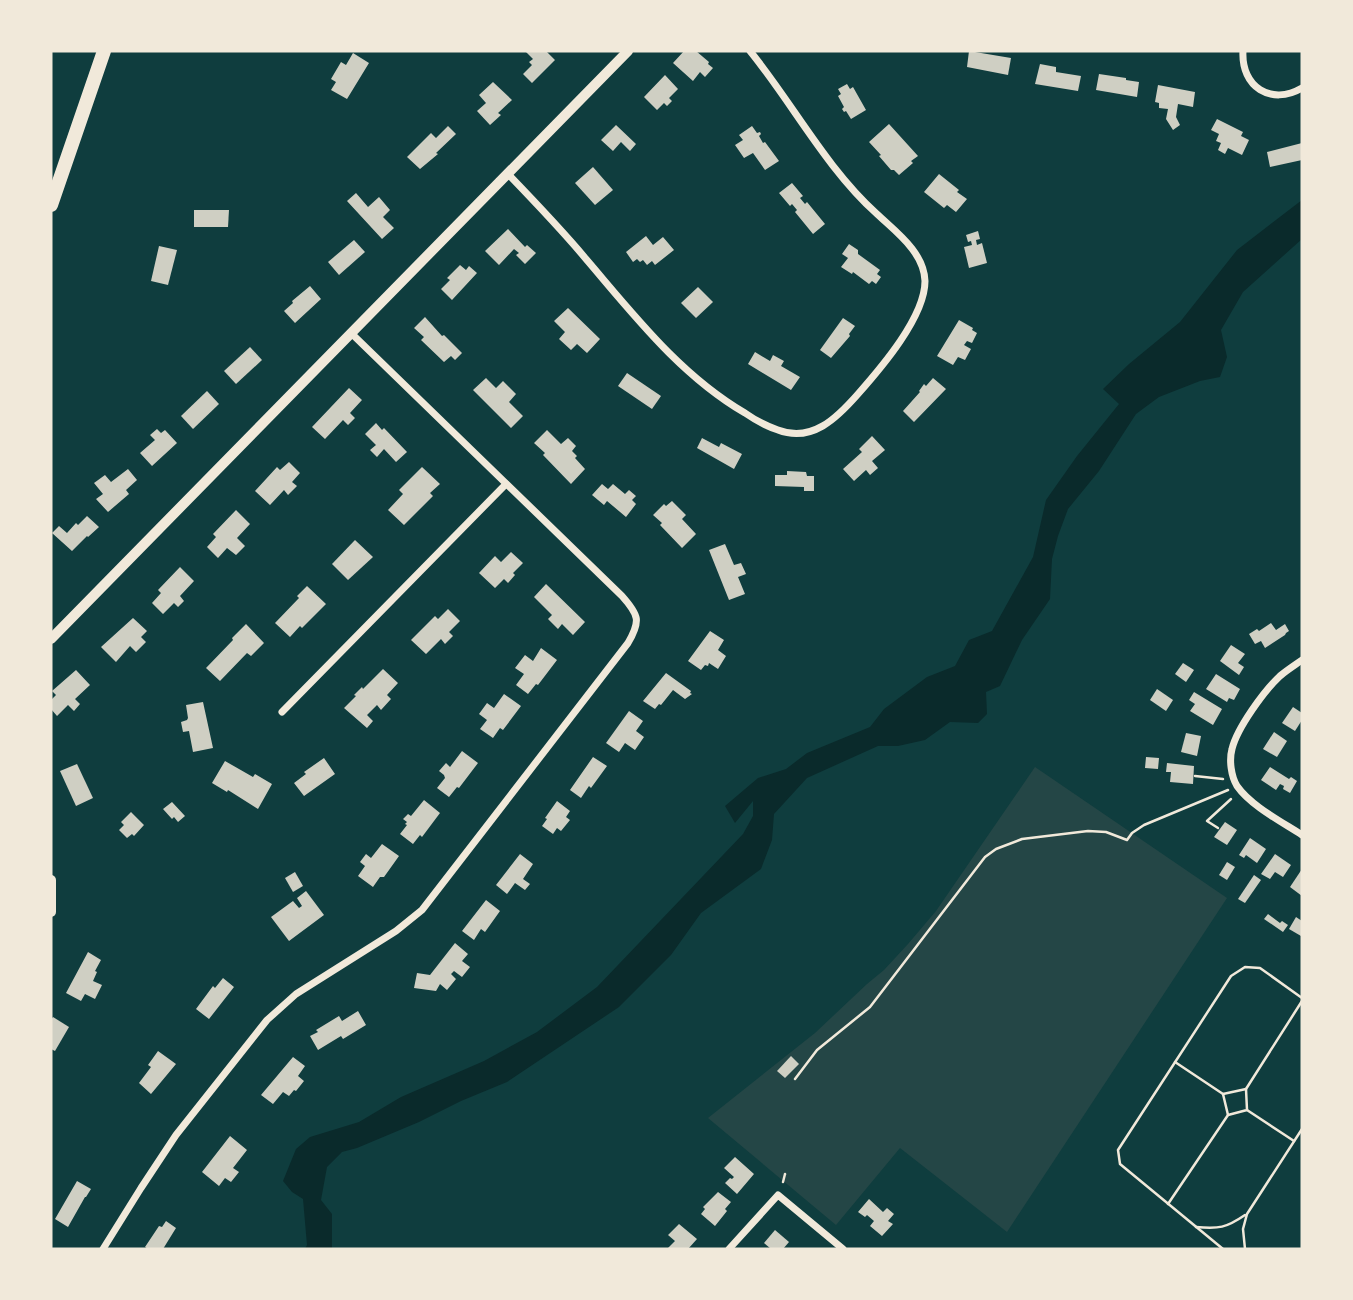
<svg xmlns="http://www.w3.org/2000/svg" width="1353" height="1300" viewBox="0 0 1353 1300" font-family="'Archivo Narrow',sans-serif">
<rect width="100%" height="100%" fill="#0f3d3e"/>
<polygon fill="#244646" points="1035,767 1227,898 1007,1232 900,1148 836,1225 708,1118 815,1033 867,984 884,970 908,944 936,911"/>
<polygon fill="#0a2a2b" points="1302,200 1302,239 1243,292 1221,330 1227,357 1220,377 1200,381 1159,397 1136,414 1099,471 1068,509 1058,536 1052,559 1050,599 1022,640 1000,686 986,692 987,714 978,723 950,722 925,740 898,746 878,746 807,778 774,814 772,840 761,869 701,913 671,955 619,1007 507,1082 461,1101 419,1122 357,1148 342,1152 327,1167 321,1200 332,1214 332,1249 305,1249 307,1245 303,1199 292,1192 283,1181 296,1149 310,1137 359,1122 401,1097 484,1061 537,1032 597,987 743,834 753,816 753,801 735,823 725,806 758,778 786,769 807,753 870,727 884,709 927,677 955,666 969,640 992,631 1033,557 1046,500 1077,456 1119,404 1103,389 1129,364 1180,322 1237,250"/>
<g fill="#cfcfc3">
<polygon points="525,51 546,51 555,60 532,83 523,74 532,65 529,62 533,59"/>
<polygon points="684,51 696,51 709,62 708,64 713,68 705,77 700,72 693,81 673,63"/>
<polygon points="969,51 1011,58 1008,75 967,67"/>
<polygon points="353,53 369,63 347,99 331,90 336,82 331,79 341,62 346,65"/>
<polygon points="1040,64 1056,67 1056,72 1081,76 1078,91 1035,84"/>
<polygon points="1099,74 1126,78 1126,80 1139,82 1137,97 1096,90"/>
<polygon points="665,75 678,89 669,98 672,101 667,106 664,103 657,110 644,97"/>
<polygon points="493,82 512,100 498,113 501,115 490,125 477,111 486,103 479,95"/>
<polygon points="847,84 850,89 853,87 866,110 851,119 846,111 844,112 842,109 844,107 838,96 841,94 838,89"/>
<polygon points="1158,85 1195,92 1193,107 1178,104 1176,117 1180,125 1173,130 1166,119 1168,109 1159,108 1159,103 1155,102"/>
<polygon points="1217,119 1243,132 1241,136 1249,140 1242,155 1228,148 1225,154 1218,150 1221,143 1216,141 1219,134 1211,130"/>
<polygon points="889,124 918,156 911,161 913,163 899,175 894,170 891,170 879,156 881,155 869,142"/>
<polygon points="616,125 636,144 630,151 621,142 613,151 601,140"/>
<polygon points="448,126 456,134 436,153 438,154 420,169 407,157 431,133 436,138"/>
<polygon points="752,126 757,133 760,132 761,134 759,136 763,143 765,142 779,161 765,170 753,153 744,158 735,145 743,140 739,135"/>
<polygon points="1302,143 1302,160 1270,167 1267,152"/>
<polygon points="593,167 613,190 595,205 575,183"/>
<polygon points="939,174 959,190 957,192 967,199 956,212 947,205 944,208 924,192"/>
<polygon points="792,183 803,196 800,198 805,204 807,202 825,224 813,234 795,212 797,210 792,204 790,206 779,193"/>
<polygon points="356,193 368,207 379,197 390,210 383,217 394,228 382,239 347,201"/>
<polygon points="194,210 229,210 228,227 194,227"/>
<polygon points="508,229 525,247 527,245 536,253 525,264 516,255 519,253 514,249 499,265 485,251"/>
<polygon points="978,231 980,239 976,240 977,245 982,243 987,263 969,268 964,247 972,245 971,241 968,242 966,235"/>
<polygon points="646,236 653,245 663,237 674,250 655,265 652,261 647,265 643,260 640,262 637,259 633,262 626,252"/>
<polygon points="354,240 365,252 339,275 328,262"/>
<polygon points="849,244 858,250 858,254 880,270 877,274 881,277 876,284 872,281 869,284 853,272 852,274 841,267 848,258 842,254"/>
<polygon points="159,246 177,250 168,285 151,281"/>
<polygon points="460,265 466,270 469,266 477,273 452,300 441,289 450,280 447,278"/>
<polygon points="310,286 321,299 295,323 284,311 293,303 292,301"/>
<polygon points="698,287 713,302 696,318 681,303"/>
<polygon points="568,308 600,339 587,353 577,344 571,350 559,339 565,332 554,321"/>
<polygon points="425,317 442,336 444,335 462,353 455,360 451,356 444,362 421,340 424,337 414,328"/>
<polygon points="843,318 855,326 849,334 850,336 831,358 820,350"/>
<polygon points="959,320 973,328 972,330 977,333 972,343 967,341 964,345 971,349 965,360 958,357 953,365 937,356"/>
<polygon points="250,347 262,360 236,384 224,371"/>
<polygon points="755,352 770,361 773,355 784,361 781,366 800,377 791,390 748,364"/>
<polygon points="627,373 661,396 652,409 618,386"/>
<polygon points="486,378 496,388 503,381 516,394 509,402 523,416 511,428 473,390"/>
<polygon points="933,378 946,389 914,422 903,411 920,392 919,391 924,384 926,386"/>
<polygon points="349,388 362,400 350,413 355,418 348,425 343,420 325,439 312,427"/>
<polygon points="207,391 219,404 193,429 181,416"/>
<polygon points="376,423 382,430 384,428 407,452 396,462 384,449 377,457 370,450 376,445 365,434"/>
<polygon points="157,429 161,433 165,430 177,443 152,466 140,453 155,440 150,435"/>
<polygon points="547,430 561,444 568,438 576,446 572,451 577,456 575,458 585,469 571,484 543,455 545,453 534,443"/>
<polygon points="872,436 885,450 872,461 878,468 870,475 866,470 854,481 843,469 862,452 859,449"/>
<polygon points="702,438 719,447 721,443 742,454 734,469 697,448"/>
<polygon points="289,462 300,473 292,482 297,486 288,495 284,490 270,505 255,491 277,467 280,470"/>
<polygon points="422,467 440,484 430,493 433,496 404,525 388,510 403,494 399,490"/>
<polygon points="128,469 137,480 126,490 129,494 108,512 96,499 103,494 94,483 105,475 111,482"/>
<polygon points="787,471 806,472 807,476 814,476 814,491 804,491 804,487 775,486 775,475 787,475"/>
<polygon points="602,484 608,489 613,484 625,494 629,490 636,496 632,500 636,504 626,517 607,501 604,505 592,495"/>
<polygon points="672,501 686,515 682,519 696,534 682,548 660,525 662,523 653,515 664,504 666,506"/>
<polygon points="236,510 250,524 237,538 245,546 236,555 227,548 218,558 207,547 216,537 213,534"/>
<polygon points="87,516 99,527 88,537 87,536 72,551 52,533 59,526 67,533 76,523 78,525"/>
<polygon points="355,540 373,557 348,580 332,564"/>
<polygon points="725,544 734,565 741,563 746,574 738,577 745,594 729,600 709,550"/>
<polygon points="511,552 523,563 513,573 515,575 508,583 504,579 495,588 479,573 495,556 501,562"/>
<polygon points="180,567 194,581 180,596 184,601 178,607 174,603 163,614 152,603 161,593 158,590"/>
<polygon points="546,584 585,622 573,635 562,624 558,629 548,619 552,615 534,597"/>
<polygon points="307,586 326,604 302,628 300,626 290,637 275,623 299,598 297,596"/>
<polygon points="448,609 460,621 449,632 453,636 445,644 441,639 426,654 411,640 435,616 438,619"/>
<polygon points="133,618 147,631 141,637 146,642 136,652 130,646 116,662 101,647"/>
<polygon points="1271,623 1276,630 1285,624 1289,631 1286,633 1285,635 1265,648 1261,641 1255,644 1249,634 1257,629 1259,631"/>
<polygon points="246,624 264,643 251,656 247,653 220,681 206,668 233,640 232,638"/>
<polygon points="710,631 724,640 718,650 726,656 718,669 709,663 708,666 705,665 701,670 688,661"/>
<polygon points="1231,645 1245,654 1238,663 1244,667 1239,675 1220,661"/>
<polygon points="541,648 557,660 538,685 536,684 528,694 516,685 524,674 515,668 525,655 533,661"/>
<polygon points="1183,663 1194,670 1186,682 1175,674"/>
<polygon points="383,669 398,683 387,695 391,699 381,710 377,705 367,715 373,721 367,728 344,708 356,696 354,695 362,687 363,689"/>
<polygon points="76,670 90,685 75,699 80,704 74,711 68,705 57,716 51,709 51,700 56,695 52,691"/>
<polygon points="666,673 691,691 690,693 692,694 685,699 673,690 661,705 659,704 655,709 643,701"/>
<polygon points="1216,674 1240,689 1234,700 1229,698 1227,702 1206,689"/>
<polygon points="1157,689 1173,700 1166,711 1150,700"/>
<polygon points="1194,692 1222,709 1213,725 1190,711 1195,704 1189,700"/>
<polygon points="504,694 521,706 503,730 500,728 493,738 480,729 487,720 479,714 487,703 494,708"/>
<polygon points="203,702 213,748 193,752 189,731 183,732 181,722 187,720 188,718 186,705"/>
<polygon points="1293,707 1302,713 1302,720 1295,731 1282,723"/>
<polygon points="629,711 643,721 636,731 644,737 635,750 625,743 619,752 606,743"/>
<polygon points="1274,732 1287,741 1277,757 1263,749"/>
<polygon points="1186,733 1201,736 1197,756 1181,752"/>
<polygon points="462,751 478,763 459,788 457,787 449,797 437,788 445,778 444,775 439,771 446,763 450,767"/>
<polygon points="593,757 607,766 591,788 589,786 581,798 570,790"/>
<polygon points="1146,757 1159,758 1158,769 1145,768"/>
<polygon points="324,758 335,774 304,796 294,783 306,774 304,772"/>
<polygon points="225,761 253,777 255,774 272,784 258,809 228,790 227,792 212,783"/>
<polygon points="1167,763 1194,766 1193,784 1170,782 1171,772 1166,772"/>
<polygon points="77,764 93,798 76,806 60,771"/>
<polygon points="1270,767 1289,779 1291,777 1297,781 1290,793 1283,789 1284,786 1280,784 1276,790 1261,780"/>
<polygon points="424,800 440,813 422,837 420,835 413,844 400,834 407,825 405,824 407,822 403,819 408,814 411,816"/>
<polygon points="557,801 570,811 566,817 570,820 561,831 557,828 553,834 542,826 547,819 545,818"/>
<polygon points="172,802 185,816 178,822 174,817 172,819 163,809"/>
<polygon points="131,812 144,825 134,836 132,834 127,838 119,830 124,825 121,822"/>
<polygon points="1225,822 1237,830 1227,845 1214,837"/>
<polygon points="1250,838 1266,849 1257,863 1246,855 1244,858 1239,855"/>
<polygon points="382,844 399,856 384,877 380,877 373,887 358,876 365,866 360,862 366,854 371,858"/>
<polygon points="520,854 533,864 523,879 530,884 525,890 515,883 507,894 496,885"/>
<polygon points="1275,854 1291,865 1283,877 1275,872 1270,879 1261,874"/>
<polygon points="1227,862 1235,867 1227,880 1219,875"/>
<polygon points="1302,869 1302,896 1290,887"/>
<polygon points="295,872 303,886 293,892 285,878"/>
<polygon points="1254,875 1261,880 1245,903 1238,899"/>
<polygon points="306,891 324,915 289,941 271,917 293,901 299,908 302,906 297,898"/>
<polygon points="486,900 500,911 485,932 481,929 474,940 462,931"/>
<polygon points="1268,914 1280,923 1282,921 1288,925 1283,932 1264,919"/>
<polygon points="1296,917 1302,921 1301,936 1289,929"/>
<polygon points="455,943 468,954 462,961 470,967 462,977 454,971 451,974 456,979 447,990 440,984 436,991 414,988 417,973 430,975"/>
<polygon points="88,952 101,960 95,971 97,972 93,981 102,985 95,999 85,994 81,1001 66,993"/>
<polygon points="223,978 234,987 209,1019 196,1009 213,986 215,988"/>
<polygon points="358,1011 366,1025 343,1039 341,1036 318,1050 310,1036 318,1032 316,1030 339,1016 342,1021"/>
<polygon points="53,1017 69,1027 55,1051 51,1049 51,1020"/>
<polygon points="158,1051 176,1064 151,1094 139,1083 151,1067 148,1065"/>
<polygon points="791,1056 799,1064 785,1078 777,1071"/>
<polygon points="293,1057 305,1066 298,1076 304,1081 296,1091 294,1090 289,1096 283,1092 273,1104 261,1095"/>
<polygon points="230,1136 247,1150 233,1168 239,1172 231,1182 225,1178 219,1186 202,1172"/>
<polygon points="735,1157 754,1174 737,1194 725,1183 730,1178 732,1179 734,1177 724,1168"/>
<polygon points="77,1181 91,1189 86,1197 85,1197 68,1227 55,1219"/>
<polygon points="718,1192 731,1202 725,1209 727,1211 715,1226 701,1214 705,1209 703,1207"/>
<polygon points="869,1199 883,1212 887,1208 894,1214 888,1221 893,1224 882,1236 870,1226 874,1221 867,1215 865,1217 858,1212"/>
<polygon points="166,1221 176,1228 163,1249 148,1249 145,1247 159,1226 162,1227"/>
<polygon points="679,1224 697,1239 688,1249 667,1249 675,1241 668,1235"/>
<polygon points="775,1230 789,1242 783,1249 771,1249 764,1243"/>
</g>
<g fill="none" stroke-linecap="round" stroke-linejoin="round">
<g stroke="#f1e9da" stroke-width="2.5">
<polyline points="1195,776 1223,779"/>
<polyline points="1218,828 1207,821 1231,799"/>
<polyline points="1175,1062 1223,1094 1228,1115"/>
<polyline points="795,1079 817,1050 870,1007 985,857 996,849 1022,839 1088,831 1106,832 1127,840 1132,833 1144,825 1228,790"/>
<polyline points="1223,1094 1246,1089"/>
<polyline points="1247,1110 1294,1141"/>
<polyline points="783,1182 785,1174"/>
<polyline points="1168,1204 1228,1115 1247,1110 1246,1089 1302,1001"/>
<path d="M1196,1227C1219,1229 1226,1228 1245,1215"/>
<polyline points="1223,1249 1120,1164 1118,1150 1231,976 1245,967 1260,968 1302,998"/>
<polyline points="1245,1249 1243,1229 1247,1214 1302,1129"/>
</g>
<g stroke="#f1e9da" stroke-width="7">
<path d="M1243,51C1241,87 1271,106 1302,88"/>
<path d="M507,173C534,201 561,229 586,259C634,315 680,375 745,413C755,420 766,426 778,430C812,443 837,418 858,394C881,368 925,317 925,281C924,252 896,232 877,214C826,168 793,104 750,51"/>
<path d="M1302,660C1295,665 1287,670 1280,676C1264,691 1237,728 1232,749C1229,760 1231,776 1237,786C1251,806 1282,822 1302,835"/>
<polyline points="282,712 506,484"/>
<path d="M103,1249L141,1188L176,1135L267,1020L296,994L396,931L422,910L628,643C641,621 639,615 622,596L351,333"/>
<polyline points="729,1249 778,1195 843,1249"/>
</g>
<g stroke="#f1e9da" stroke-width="10">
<polyline points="51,639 628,51"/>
<polyline points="51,880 51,912"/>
</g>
<polyline stroke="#f1e9da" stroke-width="14" points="51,205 104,51"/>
</g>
<rect width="1353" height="1300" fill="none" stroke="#f1e9da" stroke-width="105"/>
</svg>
